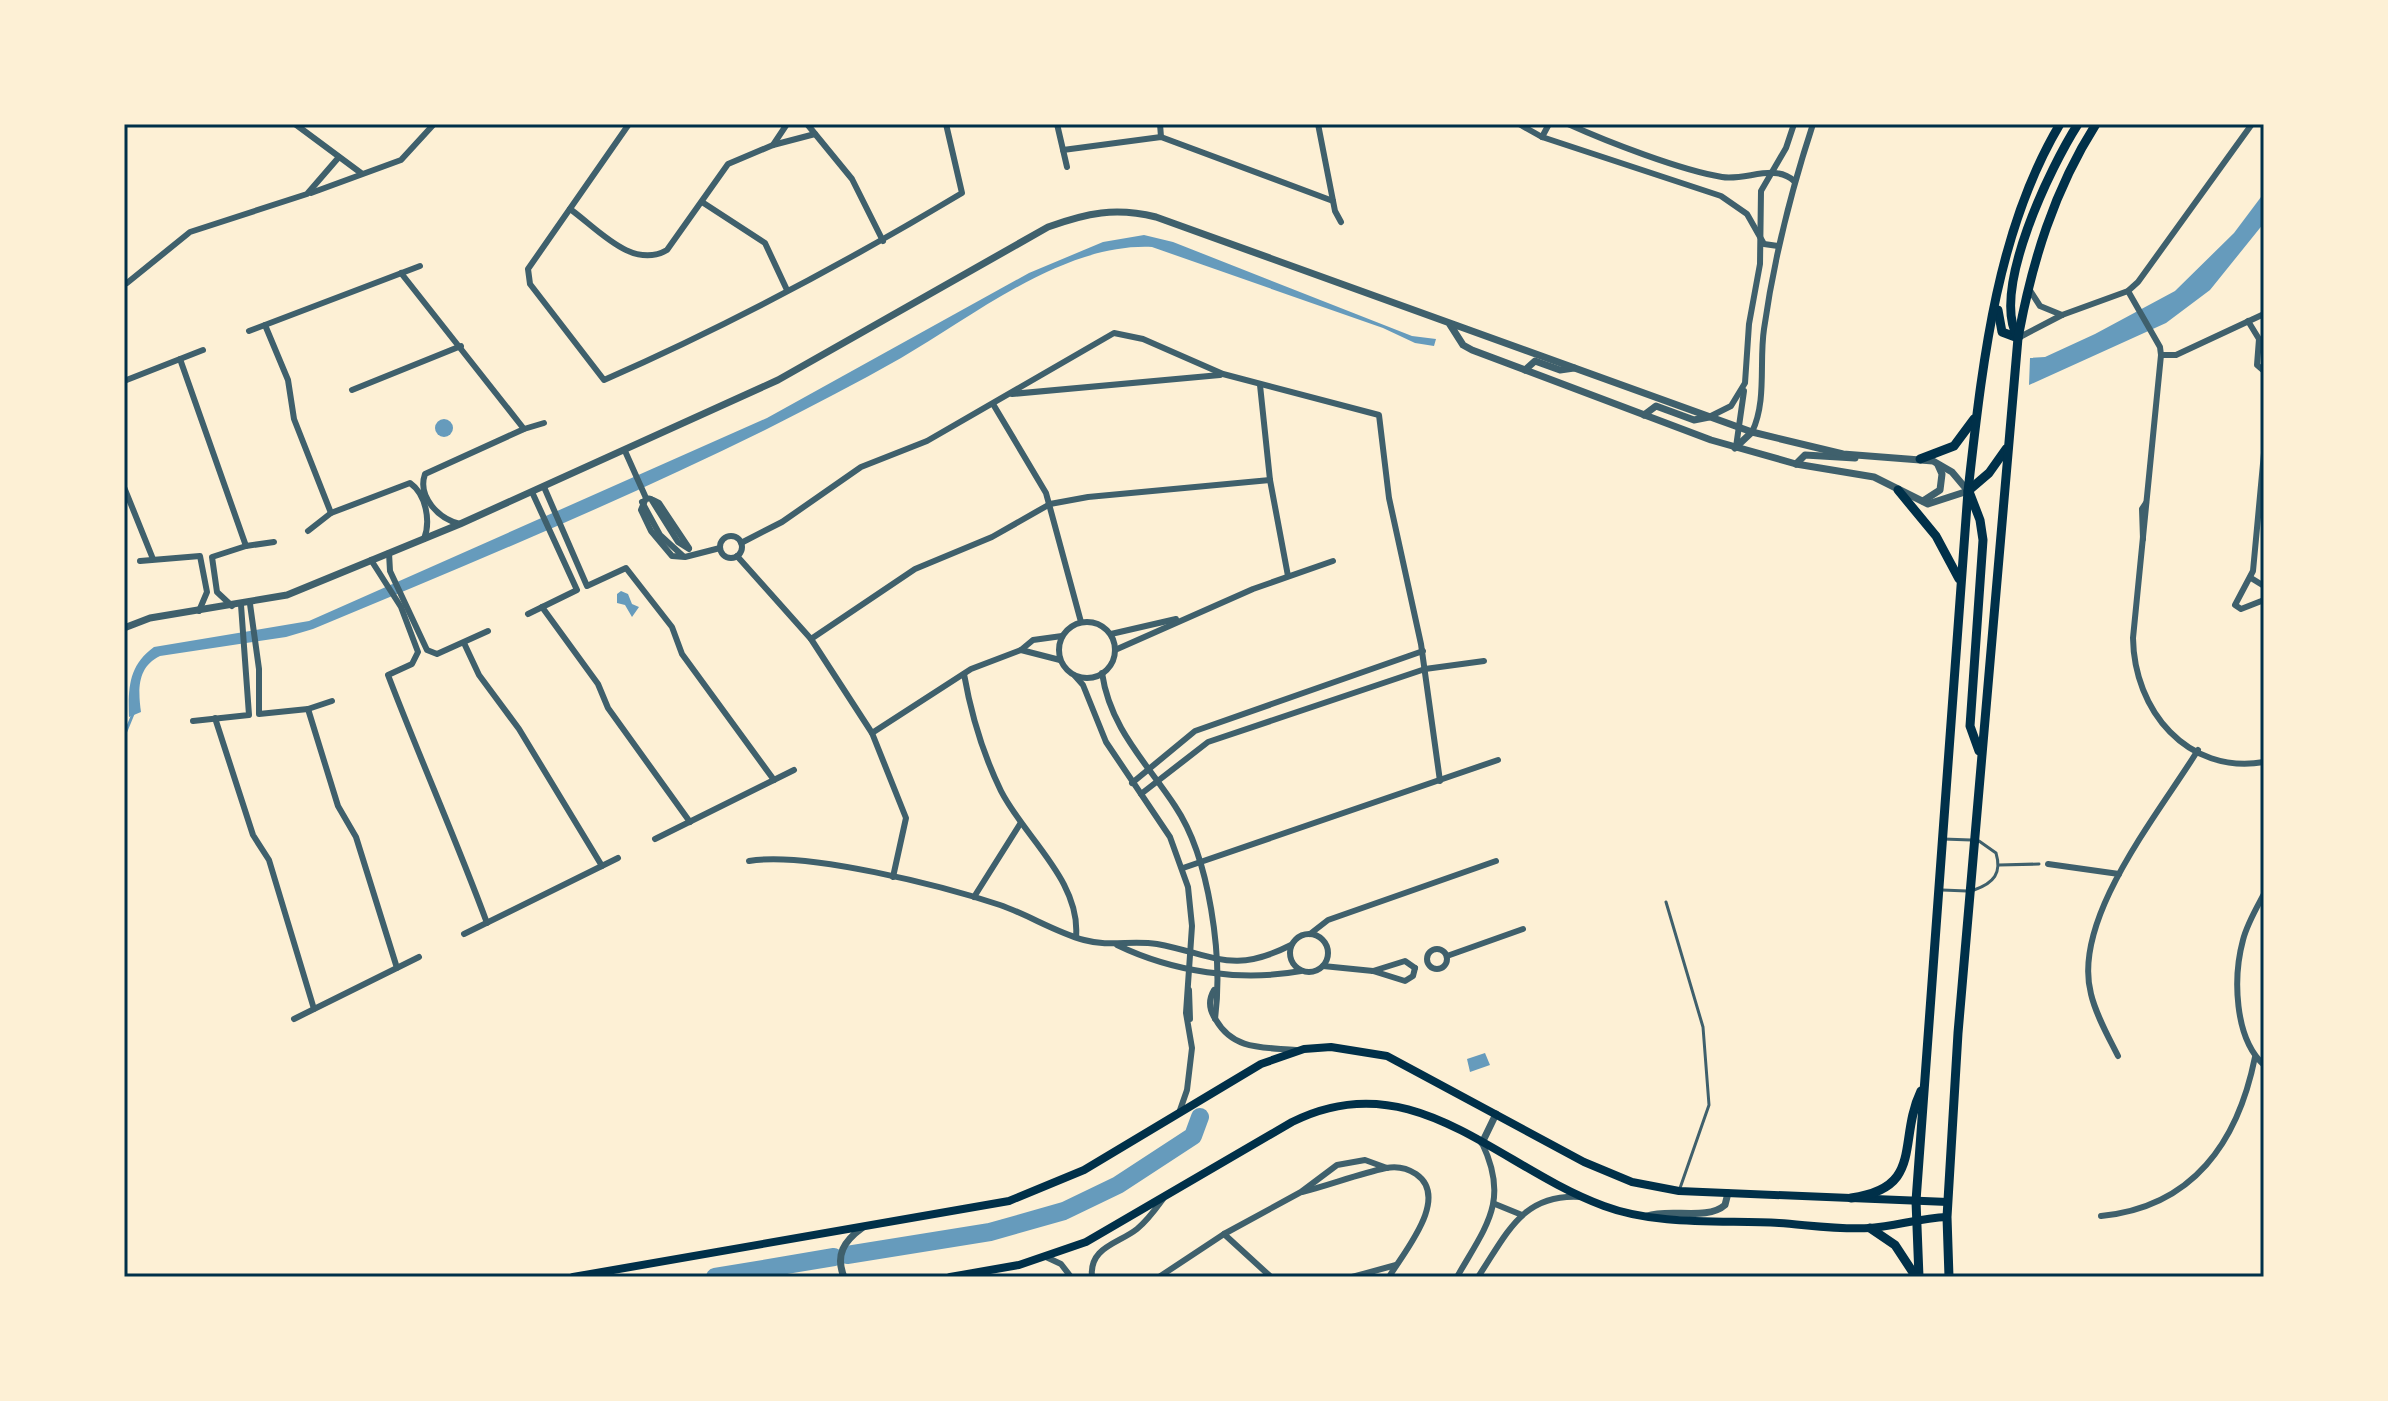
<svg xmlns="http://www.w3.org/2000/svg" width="2388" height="1401" viewBox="0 0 2388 1401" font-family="Helvetica,sans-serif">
<rect width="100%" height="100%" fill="#fdf0d5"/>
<g fill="#669bbc">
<polygon points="2264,193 2264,223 2210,290 2166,323 2029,385 2030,358 2045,357 2095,334 2175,291 2234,233"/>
<path d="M1144,235L1173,242L1412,336L1436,339L1434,346L1415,343L1383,328L1152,247C1063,243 974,316 901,358C857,383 812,406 767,429C619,502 465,566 313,629L286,637L160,656C137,667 138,690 141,712L129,717C128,687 129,665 154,647L309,621L767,418L1029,273L1103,242Z"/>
<circle cx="444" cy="428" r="9"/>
<polygon points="621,591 628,594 632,604 639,607 632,617 625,605 617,603 617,594"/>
<polygon points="1485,1053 1490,1065 1470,1072 1467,1059"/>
</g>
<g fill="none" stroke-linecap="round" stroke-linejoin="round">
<g stroke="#669bbc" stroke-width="3">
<polyline points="124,736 133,714"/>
<polyline points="773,1277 778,1266"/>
</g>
<g stroke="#669bbc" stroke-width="18">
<polyline points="847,1255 990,1232 1064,1211 1118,1185 1193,1136 1200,1117"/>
<polyline points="715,1277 834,1257"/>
</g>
<g stroke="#3f606c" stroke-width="3">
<polyline points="1943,839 1971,840"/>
<polyline points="1999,865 2039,864"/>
<polyline points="1942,890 1967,891"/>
<path d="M1974,890C1994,883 2002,873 1996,853L1979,841"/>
<polyline points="1666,902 1703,1027 1709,1105 1679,1191"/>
</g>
<g stroke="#3f606c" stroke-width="6">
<polyline points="295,124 361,173"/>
<path d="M629,124L528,269L530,284L604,380C727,326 847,262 962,193L946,124"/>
<polyline points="807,124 852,179 883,241"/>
<polyline points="1057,124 1067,167"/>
<polyline points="1160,124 1161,137"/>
<polyline points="1318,124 1335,211 1341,222"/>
<polyline points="1519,124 1542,137 1721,196 1747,214 1764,244 1778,246"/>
<path d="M1568,124C1608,142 1680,170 1722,177C1746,181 1775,163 1794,181"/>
<polyline points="1542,137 1549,124"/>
<polyline points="773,145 787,124"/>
<polyline points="1063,150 1161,137 1333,201"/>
<polyline points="311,193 401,160 434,124"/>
<polyline points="702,202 765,243 787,290"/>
<path d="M570,209C598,229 632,270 667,250L728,164L773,145L815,134"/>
<polyline points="401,273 524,429"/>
<polyline points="127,283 190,232 307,194 339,157"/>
<polyline points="2029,289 2040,306 2062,315"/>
<path d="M2128,291L2160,347L2161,355L2133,638C2134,710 2187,775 2264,762"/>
<polyline points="2248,321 2259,339 2257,365 2264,371"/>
<polyline points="265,325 288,380 294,419 331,513"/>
<polyline points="249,331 420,266"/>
<polyline points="2018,338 2062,315 2128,291 2138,282 2252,124"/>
<polyline points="2161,355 2176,355 2264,314"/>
<polyline points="180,359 246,546"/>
<polyline points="124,381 203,350"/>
<polyline points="1260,385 1270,480 1288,576"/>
<polyline points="352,390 461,346"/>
<polyline points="1012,394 1220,375"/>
<polyline points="993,404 1046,493 1081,622"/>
<polyline points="1709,417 1731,406 1745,383 1749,324 1760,264 1761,191 1786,148 1794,124"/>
<path d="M1752,432C1767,401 1759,362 1764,329C1774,258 1791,191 1813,124"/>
<polyline points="1736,447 1744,391"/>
<polyline points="625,451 646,498 651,499 678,542 689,549"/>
<polyline points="2264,453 2253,571 2235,605 2241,609 2264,600"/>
<polyline points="124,487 153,559"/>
<polyline points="544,487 587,586 626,568 672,627 682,654 774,780"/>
<polyline points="646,498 641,510 651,531 672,556 685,557 720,548"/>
<polyline points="653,500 659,503 689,548"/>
<polyline points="642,502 660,535 683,556"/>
<path d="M460,524C439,519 417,497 425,474L524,429L544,423"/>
<path d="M308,531L331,513L410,483C426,494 431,521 424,539"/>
<circle cx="731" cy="547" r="11"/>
<polyline points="2143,539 2142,509 2146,503"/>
<polyline points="741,543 782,522 861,467 927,441 1114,333 1143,339 1223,374 1379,415 1389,498 1421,644 1440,781"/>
<polyline points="389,553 390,571 427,650 437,654 488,631"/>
<polyline points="737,556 811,639 872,733 906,818 893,877"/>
<path d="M371,560L401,607L418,652L412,664L388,675C420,759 456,839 487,923"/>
<polyline points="140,561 200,556 207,592 199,611"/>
<polyline points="2251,578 2264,586"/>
<polyline points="250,604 259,669 259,714 308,709 332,701"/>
<polyline points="232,606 217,592 212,557 246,546 274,542"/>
<polyline points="542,607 598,684 608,708 690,822"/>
<polyline points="528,614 577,590 532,492"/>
<circle cx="1087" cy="650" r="28"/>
<polyline points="1111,634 1176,619"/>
<polyline points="811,639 915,569 992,537 1050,504 1088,497 1270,480"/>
<polyline points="464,643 479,675 519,729 602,866"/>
<polyline points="1021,650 1060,660"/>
<polyline points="1115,650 1253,589 1333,561"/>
<path d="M1102,673C1110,728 1146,762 1175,806C1210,858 1223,958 1215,1019"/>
<path d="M964,674C971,714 983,754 1001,791C1025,838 1081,881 1076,937"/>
<polyline points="1075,676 1083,685 1106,742 1170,837 1188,887 1192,926 1186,1013 1192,1048 1187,1090 1179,1113"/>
<polyline points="308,709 338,806 356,837 397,968"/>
<polyline points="215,718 253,835 269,860 314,1009"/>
<polyline points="193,721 249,715 241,605"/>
<polyline points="872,733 971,669 1021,650 1033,640 1062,636"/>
<polyline points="1132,783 1195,731 1423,651"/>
<polyline points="1141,794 1208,742 1425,669 1484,661"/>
<polyline points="655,839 794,770"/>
<path d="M749,861C806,851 943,886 1000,905C1029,915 1055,932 1084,940C1109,947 1132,940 1157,944C1215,955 1232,975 1291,945"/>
<polyline points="2048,864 2119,874"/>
<polyline points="1183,868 1498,760"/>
<path d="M2264,894C2256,909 2247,924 2243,940C2233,977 2234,1038 2264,1065"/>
<polyline points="974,897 1020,824"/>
<circle cx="1309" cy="953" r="19"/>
<polyline points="464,934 618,858"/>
<polyline points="1310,934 1328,920 1496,861"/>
<path d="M1117,945C1173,972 1240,982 1301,971"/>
<circle cx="1437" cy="959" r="10"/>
<polyline points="1447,956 1523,929"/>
<polyline points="1323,966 1373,971 1405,981 1413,976 1415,968"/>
<polyline points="1373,971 1405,961 1415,968"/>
<polyline points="1189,990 1190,1019"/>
<path d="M1214,990C1208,1000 1209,1010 1216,1020C1234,1051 1264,1047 1296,1050"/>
<polyline points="294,1019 419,957"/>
<path d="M2118,1056C2108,1036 2096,1015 2091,994C2071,919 2160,812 2198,750"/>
<path d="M1302,1192C1330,1185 1358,1174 1386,1168C1396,1166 1407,1168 1416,1174C1451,1198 1403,1253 1389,1277"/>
<polyline points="1495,1204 1522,1215"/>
<path d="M2101,1216C2193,1207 2238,1142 2255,1057"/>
<polyline points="1224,1234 1271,1277"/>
<polyline points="1046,1257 1061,1264 1071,1277"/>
<path d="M1092,1277C1089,1247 1118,1244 1137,1229C1148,1220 1155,1210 1163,1199"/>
<polyline points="1159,1277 1224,1234 1301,1192 1337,1165 1365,1160 1387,1168"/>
<polyline points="1352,1277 1396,1265"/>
<path d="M1457,1277C1486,1226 1510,1201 1482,1143"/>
<path d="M1478,1277C1507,1234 1522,1193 1581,1197"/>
</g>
<g stroke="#3f606c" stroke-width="7">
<polyline points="1525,370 1535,361 1560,370 1574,368"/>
<polyline points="1644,415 1656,406 1694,420 1709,417"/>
<polyline points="1735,448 1752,432"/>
<polyline points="1796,464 1805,455 1855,458"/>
<polyline points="1923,501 1940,490 1942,474 1938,465"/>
<path d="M124,628L150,618L287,595L460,524L778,380L1048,227C1087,213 1115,207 1156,217L1752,432L1843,454L1933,461L1952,472L1968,491L1928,504L1874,477L1796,464L1711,440L1472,350L1463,345L1449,323"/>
<polyline points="1482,1143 1496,1114"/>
<path d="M1647,1216C1670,1208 1707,1221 1725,1205L1728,1193"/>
<path d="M844,1277C835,1255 844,1241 862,1228"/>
</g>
<g stroke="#003049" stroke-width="8">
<polyline points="573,1277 1009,1201 1084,1170 1261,1064 1304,1049 1331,1047 1387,1056 1584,1162 1632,1182 1679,1191 1948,1202"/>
<path d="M950,1277L1019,1265L1086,1242L1292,1122C1413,1061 1497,1167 1604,1206C1657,1226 1723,1220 1779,1223C1808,1225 1840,1230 1870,1228C1896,1226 1920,1218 1947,1217"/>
</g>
<g stroke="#003049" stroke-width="9">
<polyline points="1998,310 2002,332 2018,338"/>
<path d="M2018,338C1990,291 2051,166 2078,124"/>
<polyline points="1920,459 1954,446 1974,419"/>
<polyline points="1898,490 1936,536 1959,579"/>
<polyline points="1968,491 1989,473 2006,449"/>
<polyline points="1970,494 1980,520 1983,540 1970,726 1979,751"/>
<path d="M1851,1198C1925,1188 1897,1141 1921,1091"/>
<polyline points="1870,1228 1895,1245 1916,1277"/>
<path d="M1919,1277L1916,1201L1968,491C1982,369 1995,233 2060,124"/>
<path d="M1949,1277L1947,1217L1958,1033L2018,338C2032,262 2054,190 2096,124"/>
</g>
</g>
<rect width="2388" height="1401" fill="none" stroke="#fdf0d5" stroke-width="252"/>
<rect x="126" y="126" width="2136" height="1149" fill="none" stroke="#003049" stroke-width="3"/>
</svg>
